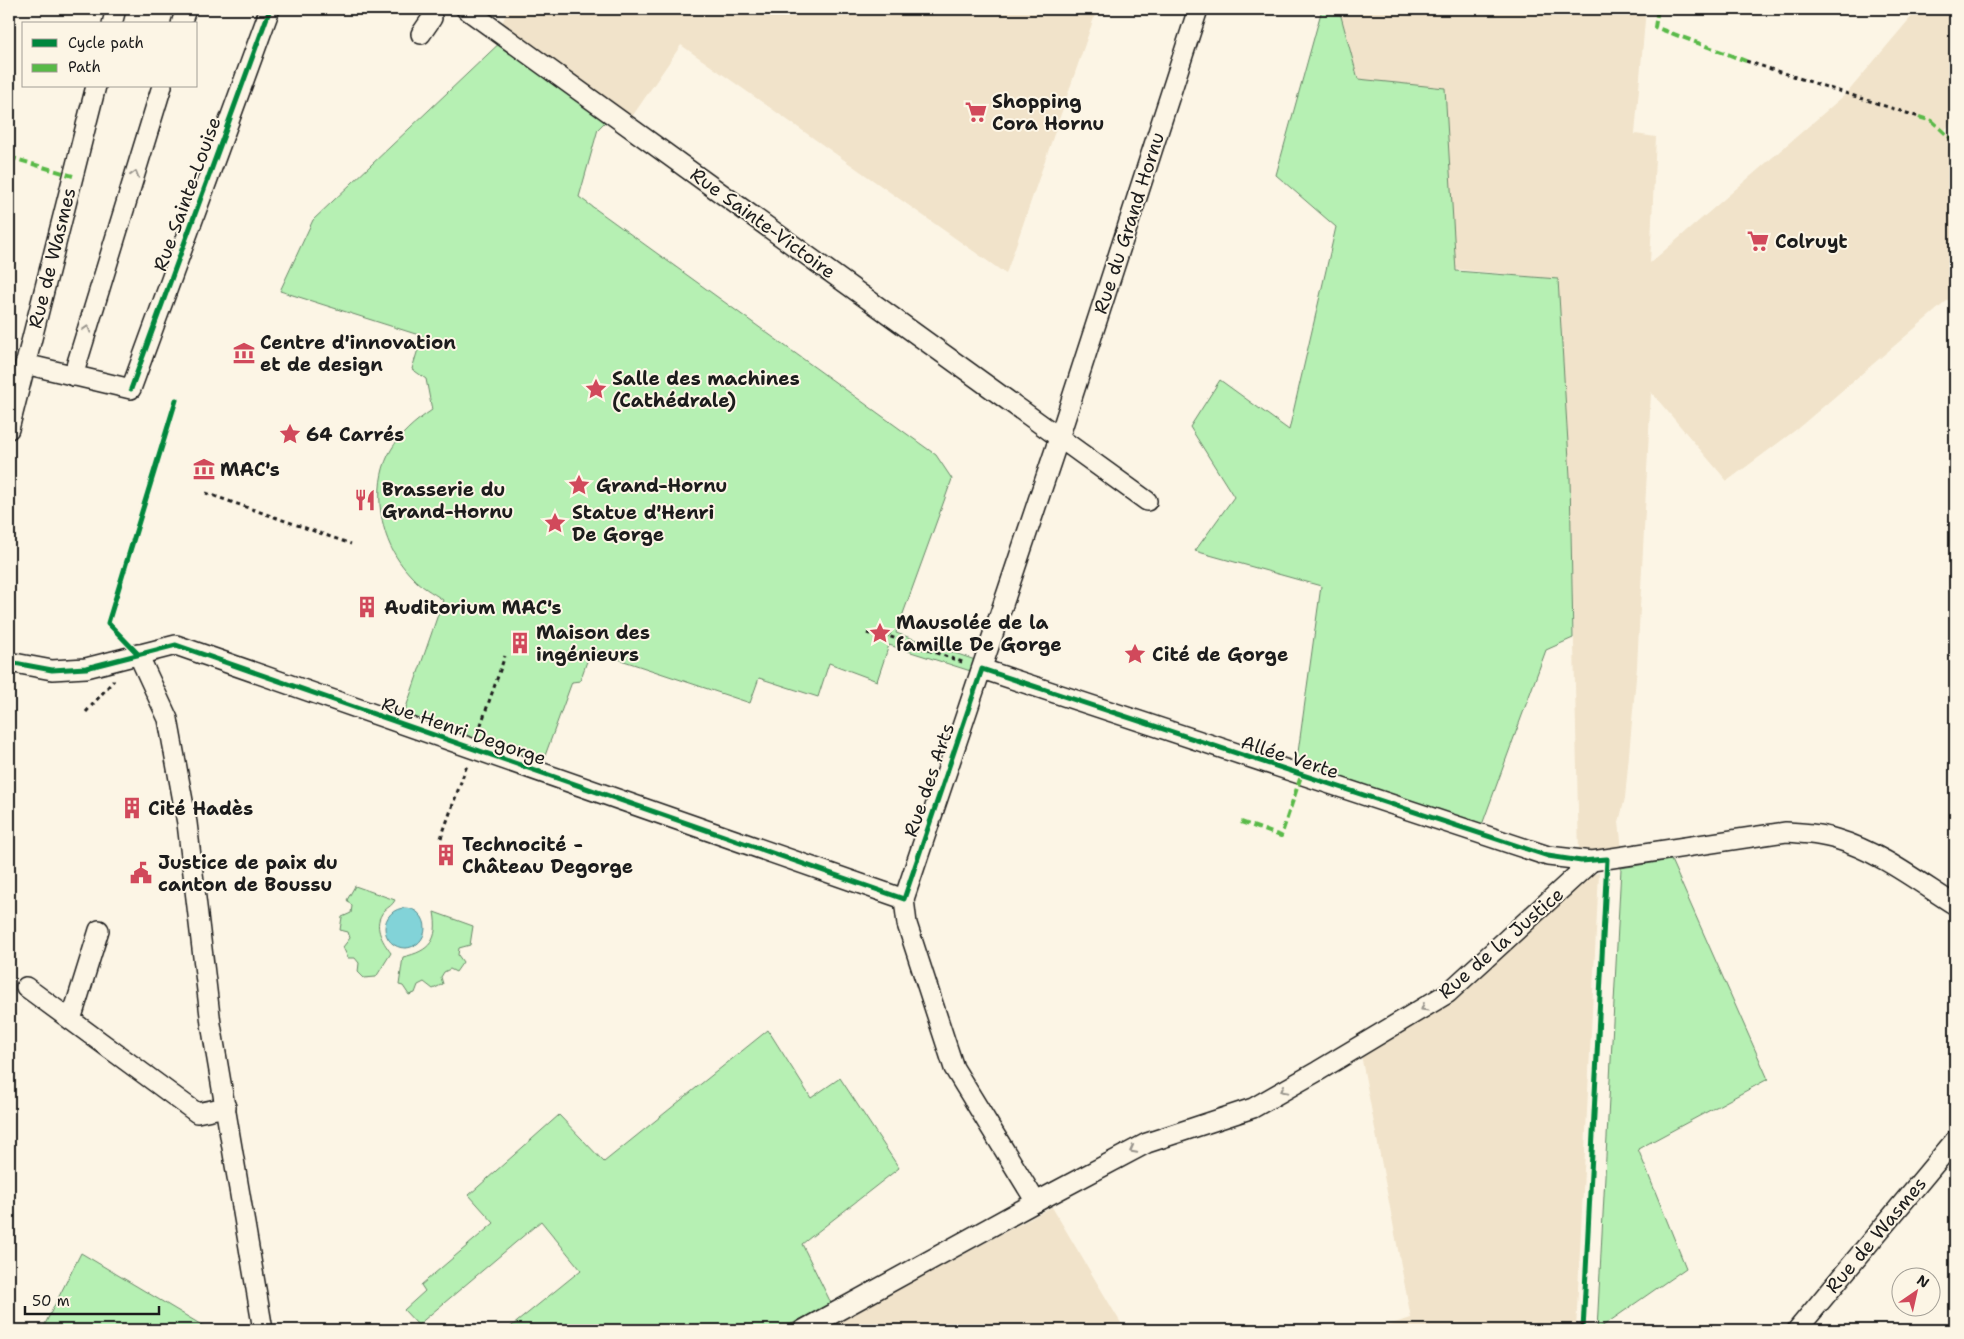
<svg xmlns="http://www.w3.org/2000/svg" width="1964" height="1339" viewBox="0 0 1964 1339" font-family="'Shantell Sans',sans-serif">
<rect width="100%" height="100%" fill="#fcf5e5"/>
<filter id="ink" filterUnits="userSpaceOnUse"><feTurbulence type="fractalNoise" baseFrequency=".02" numOctaves="2"/><feDisplacementMap in="SourceGraphic" scale="10" xChannelSelector="R" yChannelSelector="G"/><feConvolveMatrix kernelMatrix="1 2 1 2 8 2 1 2 1" color-interpolation-filters="sRGB"/></filter>
<g filter="url(#ink)">
<g fill="#f1e3ca">
<polygon points="508,9 1097,9 1006,274 681,45 627,124 499,31"/>
<polygon points="1339,9 1646,9 1635,134 1656,137 1650,263 1847,93 1918,9 1955,9 1955,119 1944,131 1955,142 1955,294 1797,429 1727,481 1651,392 1637,667 1625,798 1619,822 1622,850 1579,854 1570,476 1558,279 1453,269 1358,79"/>
<polygon points="1599,873 1576,1330 1372,1330 1411,1318 1361,1055 1581,877"/>
<polygon points="1052,1207 1125,1330 823,1330"/>
</g>
<g fill="#b6f0b3" stroke="#698668">
<polygon points="1322,9 1339,9 1358,79 1445,88 1456,271 1558,279 1570,476 1573,638 1546,650 1479,833 1295,774 1321,586 1195,551 1234,497 1190,427 1220,380 1289,430 1336,227 1276,175"/>
<path d="M506,37L609,118L598,129L579,197L936,455L952,479L896,633L984,663L980,674L889,645L877,681L829,663L818,697L759,678L750,703L591,650L580,681L572,682L539,772L400,725L443,600C432,592 421,587 412,577C392,556 383,534 380,505C377,460 395,435 432,410L426,379L412,369L422,336L280,291L313,220Z"/>
<polygon points="1671,860 1768,1079 1638,1149 1686,1268 1597,1330 1621,868"/>
<path d="M355,886L395,900C393,905 388,907 384,911C372,925 382,941 391,953L376,977L364,978L358,972L359,963L355,958H348L343,947L350,938L348,932L340,930L342,917L351,913L352,906L347,900Z"/>
<path d="M434,912L473,926L470,945L459,948L458,955L463,962L456,972L450,969L444,972L441,977L443,984L433,989L424,982L418,985L415,993L409,995L403,986L399,985L403,957C430,951 439,940 434,912Z"/>
<polygon points="768,1030 811,1098 840,1078 899,1168 802,1244 831,1303 780,1330 507,1330 581,1270 541,1221 418,1325 404,1310 425,1291 421,1285 494,1223 469,1195 559,1115 604,1162"/>
<polygon points="81,1253 210,1330 42,1330"/>
</g>
<circle fill="#82d3d8" stroke="#598a8d" cx="405" cy="928" r="20"/>
<g fill="none" stroke-linecap="round" stroke-linejoin="round">
<g stroke="#1c1c1c" stroke-width="22">
<g id="minor">
<polyline points="466,9 1147,501"/>
<polyline points="112,24 116,9"/>
<polyline points="181,24 186,9"/>
<polyline points="421,34 432,18"/>
<polyline points="25,364 131,389 270,9"/>
<polyline points="73,376 162,86"/>
<polyline points="9,429 96,86"/>
<polyline points="138,654 168,719 187,823 211,1024 263,1330"/>
<polyline points="9,662 52,670 86,668 176,645 904,899"/>
<path d="M982,669L1548,856L1592,861L1786,832C1803,833 1820,834 1836,839C1880,852 1917,881 1955,905"/>
<polyline points="26,987 197,1113 226,1107"/>
<polyline points="71,1020 99,930"/>
<polyline points="1036,1202 954,1068 907,924 904,899 1059,438 1198,9"/>
<polyline points="803,1330 1036,1202 1147,1143 1253,1108 1318,1071 1448,993 1592,861"/>
<polyline points="1797,1330 1955,1140"/>
</g>
</g>
<g stroke="#1c1c1c" stroke-width="3" stroke-dasharray="4 4" stroke-linecap="butt">
<polyline points="1746,61 1919,117"/>
<polyline points="206,493 351,544"/>
<polyline points="890,631 888,636 965,663"/>
<polyline points="867,633 886,640 888,636"/>
<polyline points="86,712 114,680"/>
<polyline points="478,733 505,656"/>
<polyline points="441,838 467,765"/>
</g>
<use href="#minor" stroke="#fcf5e5" stroke-width="19"/>
<g stroke="#58b947" stroke-width="4" stroke-dasharray="8 4" stroke-linecap="butt">
<polyline points="1658,9 1655,27 1746,61"/>
<polyline points="1919,117 1932,121 1955,142"/>
<polyline points="9,157 73,176"/>
<polyline points="1241,822 1281,836 1301,776"/>
</g>
<g stroke="#fcf5e5" stroke-width="8">
<g id="cycleway">
<polyline points="131,389 270,9"/>
<polyline points="138,654 108,623 176,400"/>
<polyline points="9,662 52,670 86,668 176,645 904,899 982,669 1548,856 1581,861 1607,859 1583,1330"/>
</g>
</g>
<use href="#cycleway" stroke="#00873e" stroke-width="5"/>
</g>
<defs><path id="oneway-chevron" d="M-2-3.5L2.5 0L-2 3.5" fill="none" stroke-width="1.6" stroke-linecap="round" stroke-linejoin="round" transform="scale(1.25)"/></defs>
<g stroke="#97938b">
<use href="#oneway-chevron" transform="translate(135 174) rotate(-73)"/>
<use href="#oneway-chevron" transform="translate(87 329) rotate(-73)"/>
<use href="#oneway-chevron" transform="translate(1424 1008) rotate(149)"/>
<use href="#oneway-chevron" transform="translate(1284 1090) rotate(151)"/>
<use href="#oneway-chevron" transform="translate(1133 1150) rotate(152)"/>
</g>
</g>
<defs>
<g id="supermarket-bare" transform="scale(1.725)"><path d="M-6-5.5h2.5l.6 2H6L4.5 2H-2.5L-4.4-4H-6ZM-1.5 3.2a1.3 1.3 0 1 0 .1 0ZM3 3.2a1.3 1.3 0 1 0 .1 0Z" fill="#d1495b" stroke="#fcf5e5" stroke-width="2.5" paint-order="stroke"/></g>
<g id="museum-bare" transform="scale(1.725)"><path d="M0-6L6-3V-2H-6V-3ZM-5-1h2V3h-2ZM-1-1h2V3h-2ZM3-1h2V3H3ZM-6 4H6V6H-6Z" fill="#d1495b" stroke="#fcf5e5" stroke-width="2.5" paint-order="stroke"/></g>
<g id="sight-bare" transform="scale(1.725)"><path d="M0-6L1.8-2.2L6-1.7L2.9 1.2L3.7 5.4L0 3.3L-3.7 5.4L-2.9 1.2L-6-1.7L-1.8-2.2Z" fill="#d1495b" stroke="#fcf5e5" stroke-width="2.5" paint-order="stroke"/></g>
<g id="restaurant-bare" transform="scale(1.725)"><path d="M-5-6h1v4h1v-4h1v4h1v-4h1v5L-1.5 .5V6h-2V.5L-5-1ZM5-6V6H3V1.5H1.5Q1.5-4 5-6Z" fill="#d1495b" stroke="#fcf5e5" stroke-width="2.5" paint-order="stroke"/></g>
<g id="building-bare" transform="scale(1.725)"><path d="M-4-6H4V6H1V3H-1V6H-4ZM-2.5-4.3h1.7v1.8h-1.7ZM.8-4.3h1.7v1.8H.8ZM-2.5-1h1.7V.8h-1.7ZM.8-1h1.7V.8H.8Z" fill="#d1495b" stroke="#fcf5e5" stroke-width="2.5" paint-order="stroke"/></g>
<g id="civic-bare" transform="scale(1.725)"><path d="M-.6-6.5H3V-4.5H.6V-3L4-1V1h2V6H-6V1h2V-1L-.6-3ZM-1.2 2.5V6h2.4V2.5Z" fill="#d1495b" stroke="#fcf5e5" stroke-width="2.5" paint-order="stroke"/></g>
</defs>
<g fill-rule="evenodd">
<use href="#supermarket-bare" x="976" y="112"/>
<use href="#supermarket-bare" x="1758" y="241"/>
<use href="#museum-bare" x="244" y="353"/>
<use href="#sight-bare" x="596" y="389"/>
<use href="#sight-bare" x="290" y="434"/>
<use href="#museum-bare" x="204" y="469"/>
<use href="#sight-bare" x="579" y="485"/>
<use href="#restaurant-bare" x="365" y="500"/>
<use href="#sight-bare" x="555" y="523"/>
<use href="#building-bare" x="367" y="607"/>
<use href="#sight-bare" x="880" y="633"/>
<use href="#building-bare" x="520" y="643"/>
<use href="#sight-bare" x="1135" y="654"/>
<use href="#building-bare" x="132" y="808"/>
<use href="#building-bare" x="446" y="855"/>
<use href="#civic-bare" x="141" y="873"/>
</g>
<g text-anchor="middle" dominant-baseline="central" stroke-width="4" stroke-linejoin="round" paint-order="stroke">
<g font-size="19" font-weight="bold" fill="#1c1c1c" stroke="#fcf5e5" text-anchor="start">
<text x="992" y="101">Shopping<tspan x="992" dy="22">Cora Hornu</tspan></text>
<text x="1775" y="241">Colruyt</text>
<text x="260" y="342">Centre d'innovation<tspan x="260" dy="22">et de design</tspan></text>
<text x="612" y="378">Salle des machines<tspan x="612" dy="22">(Cathédrale)</tspan></text>
<text x="306" y="434">64 Carrés</text>
<text x="220" y="469">MAC's</text>
<text x="596" y="485">Grand-Hornu</text>
<text x="382" y="489">Brasserie du<tspan x="382" dy="22">Grand-Hornu</tspan></text>
<text x="572" y="512">Statue d'Henri<tspan x="572" dy="22">De Gorge</tspan></text>
<text x="384" y="607">Auditorium MAC's</text>
<text x="896" y="622">Mausolée de la<tspan x="896" dy="22">famille De Gorge</tspan></text>
<text x="536" y="632">Maison des<tspan x="536" dy="22">ingénieurs</tspan></text>
<text x="1152" y="654">Cité de Gorge</text>
<text x="148" y="808">Cité Hadès</text>
<text x="462" y="844">Technocité -<tspan x="462" dy="22">Château Degorge</tspan></text>
<text x="158" y="862">Justice de paix du<tspan x="158" dy="22">canton de Boussu</tspan></text>
</g>
<g font-size="19" fill="#1c1c1c" stroke="#fcf5e5">
<text transform="translate(187 194) rotate(-70)">Rue Sainte-Louise</text>
<text transform="translate(763 223) rotate(36)">Rue Sainte-Victoire</text>
<text transform="translate(1129 223) rotate(-72)">Rue du Grand Hornu</text>
<text transform="translate(52 258) rotate(-76)">Rue de Wasmes</text>
<text transform="translate(464 731) rotate(19)">Rue Henri Degorge</text>
<text transform="translate(1290 757) rotate(18)">Allée Verte</text>
<text transform="translate(929 780) rotate(-71)">Rue des Arts</text>
<text transform="translate(1501 943) rotate(-41)">Rue de la Justice</text>
<text transform="translate(1876 1235) rotate(-50)">Rue de Wasmes</text>
</g>
</g>
<rect width="1964" height="1339" fill="none" stroke="#fcf5e5" stroke-width="30"/>
<rect x="15" y="15" width="1934" height="1309" fill="none" stroke="#1c1c1c" stroke-width="2" filter="url(#ink)"/>
<rect x="22" y="22" width="175" height="65" fill="#fcf5e5" stroke="#a29e95"/>
<rect x="32" y="39" width="25" height="8" fill="#00873e" stroke="#a29e95"/>
<text x="68" y="48" font-size="15" fill="#1c1c1c">Cycle path</text>
<rect x="32" y="64" width="25" height="8" fill="#58b947" stroke="#a29e95"/>
<text x="68" y="72" font-size="15" fill="#1c1c1c">Path</text>
<g transform="translate(1916 1292) rotate(34)"><circle r="24" fill="#fcf5e5" stroke="#a29e95"/>
<path d="M0-4L9 19L0 12L-9 19Z" fill="#d1495b"/>
<text y="-8" font-size="14" font-weight="bold" text-anchor="middle" fill="#1c1c1c">N</text>
</g>
<path d="M25 1306v8h134v-8" fill="none" stroke="#1c1c1c" stroke-width="2.5"/>
<text x="32" y="1306" font-size="15" fill="#1c1c1c" stroke="#fcf5e5" stroke-width="4" paint-order="stroke">50 m</text>
</svg>
